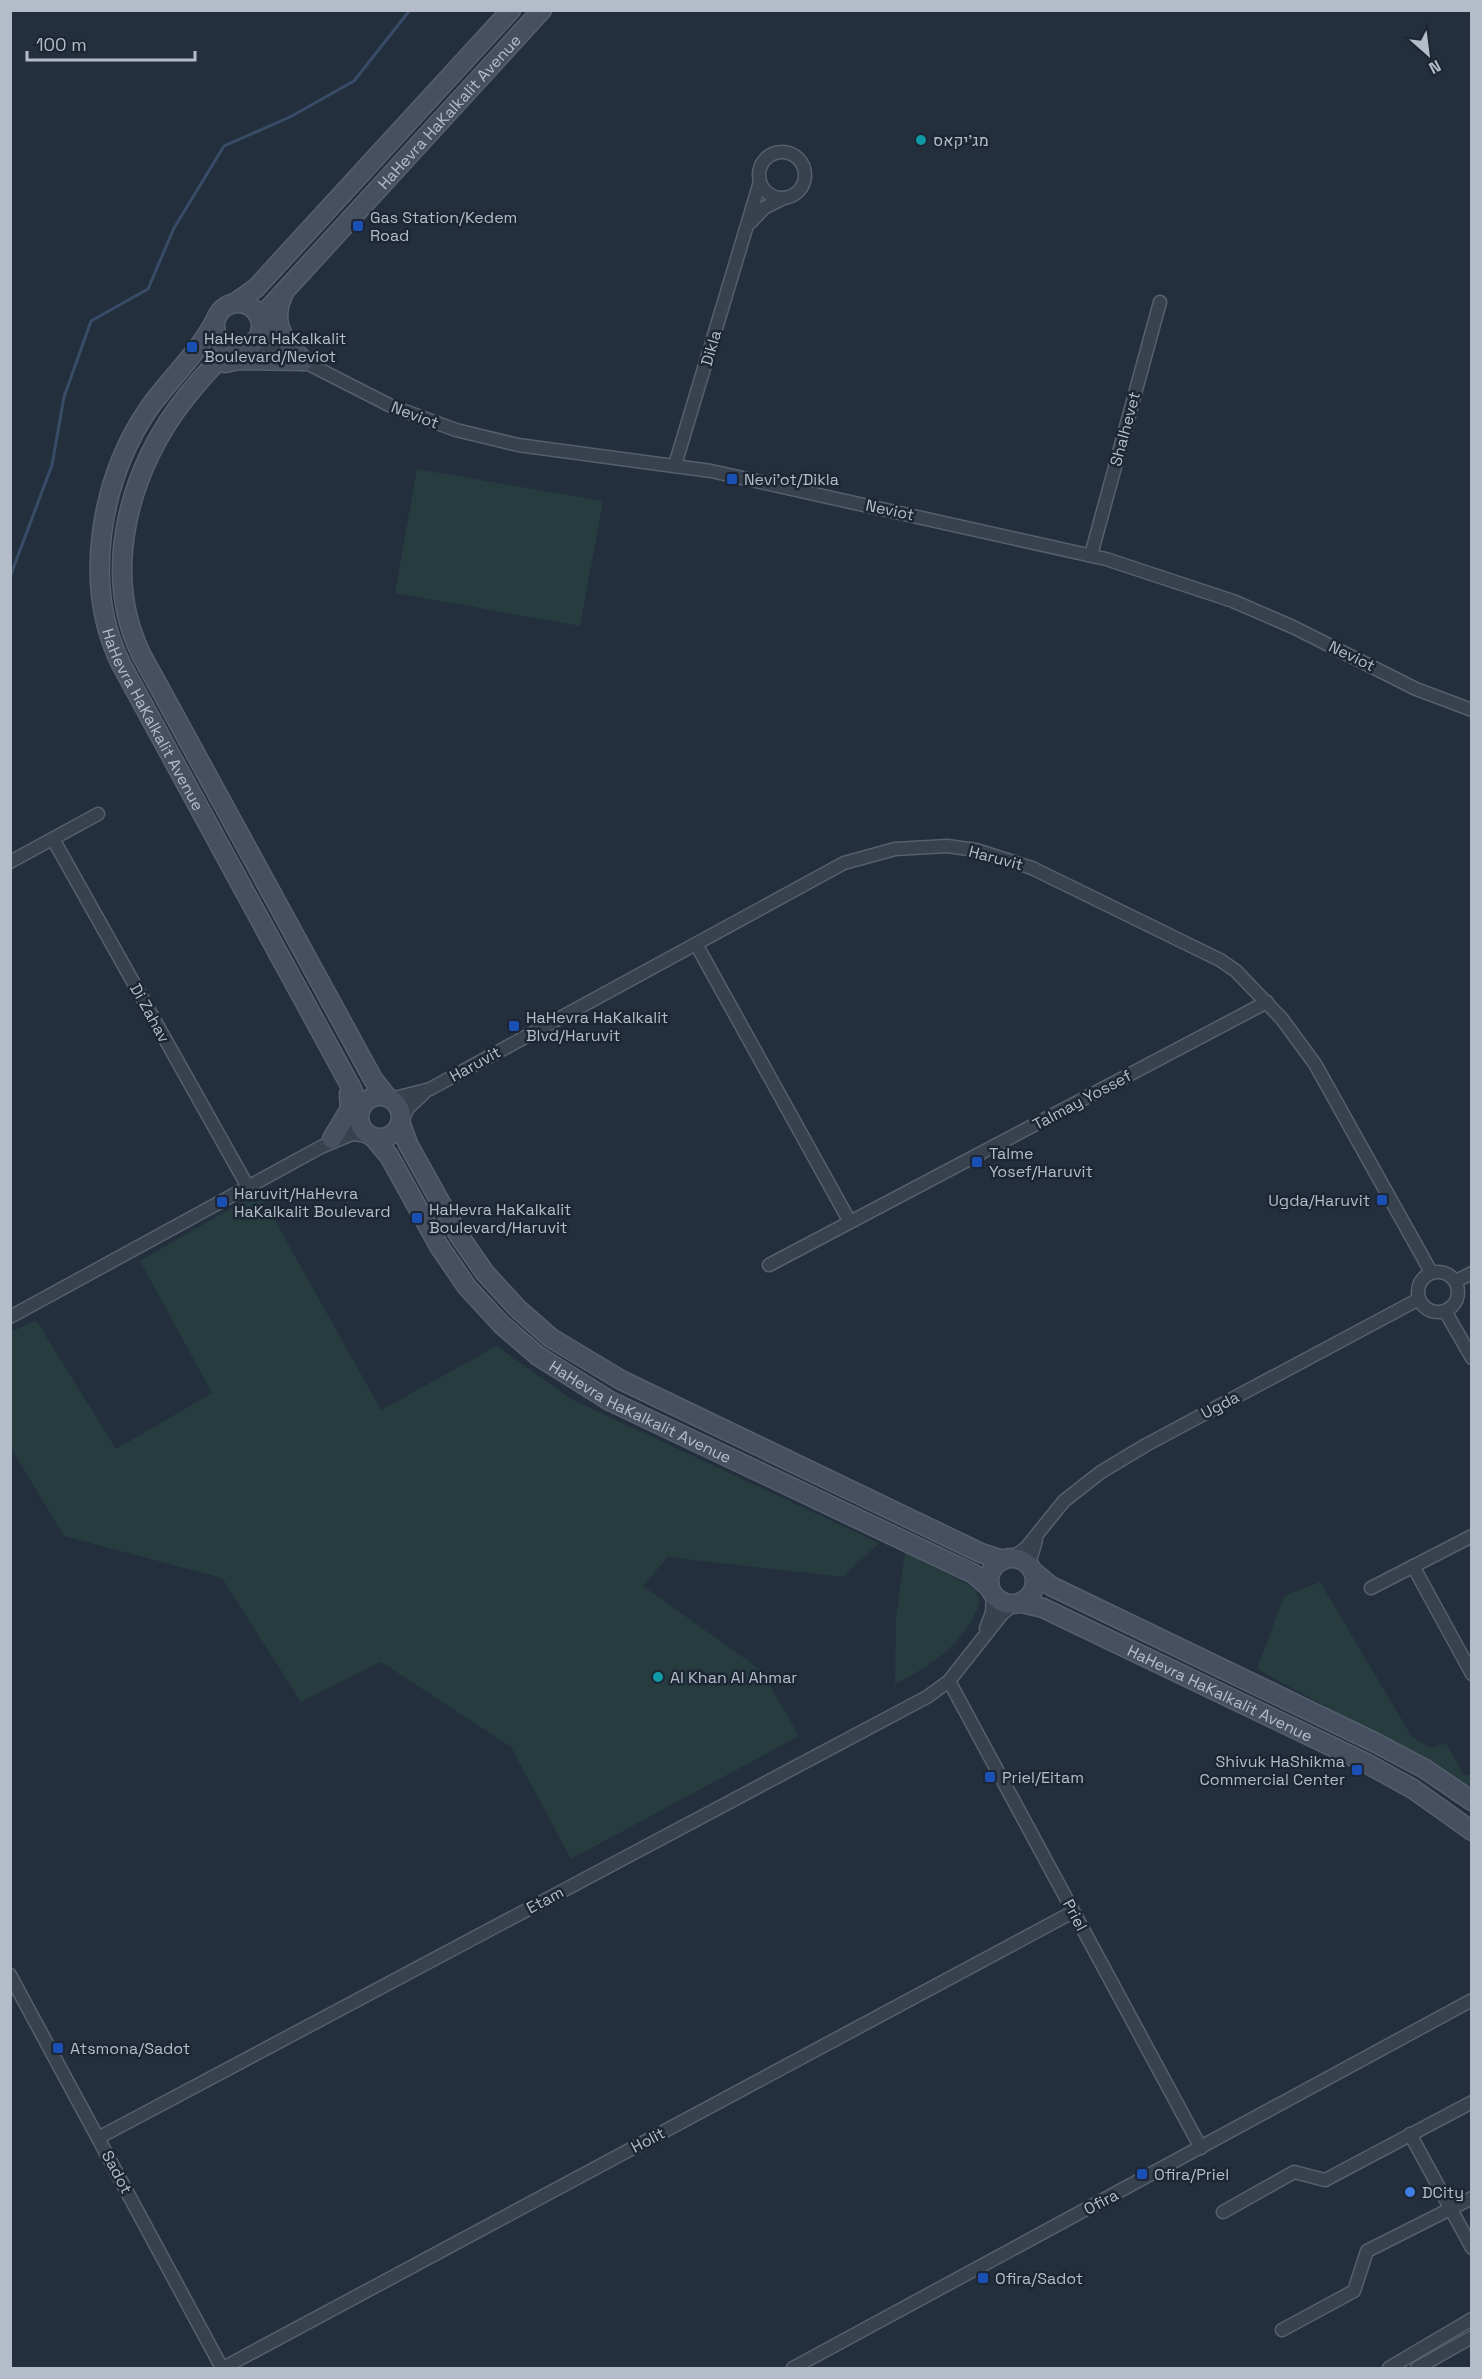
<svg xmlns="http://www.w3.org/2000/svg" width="1482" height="2379" viewBox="0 0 1482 2379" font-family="'Space Grotesk',Heebo,sans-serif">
<rect width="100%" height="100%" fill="#242f3e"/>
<g fill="#263c3f">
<polygon points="417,469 603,501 580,626 395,593"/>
<polygon points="259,1192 381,1410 497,1346 571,1399 879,1543 843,1577 668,1557 643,1586 761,1670 799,1736 571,1859 511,1747 381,1662 301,1702 222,1578 64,1536 11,1448 11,1332 36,1320 116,1449 212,1393 140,1261"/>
<path d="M905,1551L971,1586L976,1591L980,1601C967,1642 931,1666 895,1684L896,1619Z"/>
<polygon points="1320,1582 1412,1737 1431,1748 1446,1743 1464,1775 1471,1774 1471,1791 1441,1769 1257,1669 1284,1596"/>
</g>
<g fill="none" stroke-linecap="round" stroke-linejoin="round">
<polyline stroke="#394c67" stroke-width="3" points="10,577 52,465 64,397 91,321 148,289 174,228 224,146 290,117 354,81 410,10"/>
<g stroke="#565f6c" stroke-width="15">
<g id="street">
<circle cx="782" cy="175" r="23"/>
<polyline points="751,222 764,208 784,198"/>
<polyline points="261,326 267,335 297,358 391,406 456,430 518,445 711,471 1106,559 1233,601 1293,627 1416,689 1472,710"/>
<polyline points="245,348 287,355"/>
<polyline points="675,465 760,182"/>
<polyline points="1091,555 1160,302"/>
<polyline points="53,839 248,1187"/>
<polyline points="10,862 98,814"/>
<polyline points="696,944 850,1222"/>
<polyline points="391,1099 430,1089 844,863 895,849 947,846 976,850 1032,868 1220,960 1236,971 1282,1019 1315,1064 1431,1272"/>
<polyline points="402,1120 408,1108 424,1093"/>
<polyline points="339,1134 359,1116"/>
<polyline points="769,1265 1267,1002"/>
<circle cx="1438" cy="1292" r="20"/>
<polyline points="1456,1281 1472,1273"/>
<polyline points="1445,1311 1472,1358"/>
<polyline points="10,1317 321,1147 352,1134 370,1136"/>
<polyline points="1012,1558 1026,1548 1064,1501 1101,1472 1146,1445 1419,1299"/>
<polyline points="1029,1564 1036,1540"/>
<polyline points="1413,1566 1472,1674"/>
<polyline points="1371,1588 1472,1536"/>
<polyline points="986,1628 992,1613 993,1595"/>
<polyline points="949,1681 1201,2148"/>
<polyline points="10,1975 222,2368"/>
<polyline points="1410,2134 1472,2248"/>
<polyline points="98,2138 927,1697 949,1681 1002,1614 1013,1605"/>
<polyline points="1223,2212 1294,2172 1325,2180 1472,2102"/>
<polyline points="1282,2330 1354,2291 1367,2251 1472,2198"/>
<polyline points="223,2368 1073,1912"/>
<polyline points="793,2368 1472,2000"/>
<polyline points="1389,2368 1472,2319"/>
<polyline points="1417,2368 1472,2337"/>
</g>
</g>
<g stroke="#565f6c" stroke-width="21">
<g id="secondary">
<path d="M283,295C270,323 284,341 304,361"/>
<polyline points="236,302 256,288 511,10"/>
<circle cx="238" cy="326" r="23"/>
<path id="s1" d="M260,318L542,10"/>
<path id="s2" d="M215,321C198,353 170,379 149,408C100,480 82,585 121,664L352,1089L360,1111"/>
<path d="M237,349C215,360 203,377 187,396C131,465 100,569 141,654L373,1079L387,1097"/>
<polyline points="225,363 240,360 304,361"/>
<circle cx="380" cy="1117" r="21"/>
<polyline points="401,1124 408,1144 458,1234 485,1273 518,1309 551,1338 621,1380 981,1553 1003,1560"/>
<path id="s3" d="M374,1138L389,1156L439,1246L467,1287L502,1325L538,1356L610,1401L974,1574L990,1588"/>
<polyline points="332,1139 350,1109 349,1094"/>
<circle cx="1012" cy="1581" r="23"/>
<polyline points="1034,1572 1051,1586 1374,1742 1425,1769 1472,1801"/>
<path id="s4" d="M1022,1603L1043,1608L1364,1762L1413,1789L1472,1831"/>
</g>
</g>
<use href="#street" stroke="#38414e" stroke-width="12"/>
<use href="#secondary" stroke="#465061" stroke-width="18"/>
</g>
<g fill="#0f9aa8" stroke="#1d2633" stroke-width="2">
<circle cx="921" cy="140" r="6"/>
<circle cx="658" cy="1677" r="6"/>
</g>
<g fill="#1a4fb4" stroke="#1d2633" stroke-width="2">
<rect x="352" y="220" width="12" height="12" rx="3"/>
<rect x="186" y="341" width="12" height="12" rx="3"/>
<rect x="726" y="473" width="12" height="12" rx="3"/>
<rect x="508" y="1020" width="12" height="12" rx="3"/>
<rect x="971" y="1156" width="12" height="12" rx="3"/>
<rect x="1376" y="1194" width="12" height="12" rx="3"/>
<rect x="216" y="1196" width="12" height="12" rx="3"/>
<rect x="411" y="1212" width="12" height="12" rx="3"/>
<rect x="1351" y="1764" width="12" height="12" rx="3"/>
<rect x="984" y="1771" width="12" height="12" rx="3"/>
<rect x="52" y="2042" width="12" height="12" rx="3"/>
<rect x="1136" y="2168" width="12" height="12" rx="3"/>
<rect x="977" y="2272" width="12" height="12" rx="3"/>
</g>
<circle fill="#3f7fe0" stroke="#1d2633" stroke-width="2" cx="1410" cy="2192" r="6"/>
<g text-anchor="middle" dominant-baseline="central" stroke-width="5" stroke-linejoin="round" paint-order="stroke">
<g font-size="16" fill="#b4bcc9" stroke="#1d2633">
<text stroke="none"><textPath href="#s1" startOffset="280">HaHevra HaKalkalit Avenue</textPath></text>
<text transform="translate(711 348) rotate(-74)">Dikla</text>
<text transform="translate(415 415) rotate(21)">Neviot</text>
<text transform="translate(1125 429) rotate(-75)">Shalhevet</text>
<text transform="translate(890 510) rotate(12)">Neviot</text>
<text transform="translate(1352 656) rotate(26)">Neviot</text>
<text stroke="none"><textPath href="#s2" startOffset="442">HaHevra HaKalkalit Avenue</textPath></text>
<text transform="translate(996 858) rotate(15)">Haruvit</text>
<text transform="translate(150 1013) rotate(61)">Di Zahav</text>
<text transform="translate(475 1064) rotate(-29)">Haruvit</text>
<text transform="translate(1082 1100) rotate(-28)">Talmay Yossef</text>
<text transform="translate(1220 1405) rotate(-28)">Ugda</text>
<text stroke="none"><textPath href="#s3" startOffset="392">HaHevra HaKalkalit Avenue</textPath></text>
<text stroke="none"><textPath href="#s4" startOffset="218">HaHevra HaKalkalit Avenue</textPath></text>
<text transform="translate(545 1900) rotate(-28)">Etam</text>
<text transform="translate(1075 1915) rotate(62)">Priel</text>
<text transform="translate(648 2140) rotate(-28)">Holit</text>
<text transform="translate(117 2172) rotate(62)">Sadot</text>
<text transform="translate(1101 2202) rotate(-28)">Ofira</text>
</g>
<g font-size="16" fill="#b4bcc9" stroke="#1d2633" text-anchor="start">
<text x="933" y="140">מג'יקאס</text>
<text x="370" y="217">Gas Station/Kedem<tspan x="370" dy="18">Road</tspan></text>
<text x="204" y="338">HaHevra HaKalkalit<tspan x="204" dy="18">Boulevard/Neviot</tspan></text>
<text x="744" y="479">Nevi’ot/Dikla</text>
<text x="526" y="1017">HaHevra HaKalkalit<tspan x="526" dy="18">Blvd/Haruvit</tspan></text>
<text x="989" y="1153">Talme<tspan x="989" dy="18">Yosef/Haruvit</tspan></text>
<text x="234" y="1193">Haruvit/HaHevra<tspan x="234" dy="18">HaKalkalit Boulevard</tspan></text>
<text x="1370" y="1200" text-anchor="end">Ugda/Haruvit</text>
<text x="429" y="1209">HaHevra HaKalkalit<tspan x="429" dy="18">Boulevard/Haruvit</tspan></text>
<text x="670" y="1677">Al Khan Al Ahmar</text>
<text x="1345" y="1761" text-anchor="end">Shivuk HaShikma<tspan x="1345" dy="18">Commercial Center</tspan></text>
<text x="1002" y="1777">Priel/Eitam</text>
<text x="70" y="2048">Atsmona/Sadot</text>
<text x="1154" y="2174">Ofira/Priel</text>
<text x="1422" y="2192">DCity</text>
<text x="995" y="2278">Ofira/Sadot</text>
</g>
</g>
<rect width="1482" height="2379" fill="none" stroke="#b4bcc9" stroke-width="24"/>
<g transform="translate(1428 54) rotate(152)" stroke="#1d2633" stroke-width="4.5" paint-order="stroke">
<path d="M0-4.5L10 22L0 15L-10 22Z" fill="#b4bcc9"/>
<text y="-9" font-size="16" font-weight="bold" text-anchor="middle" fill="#b4bcc9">N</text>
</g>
<path d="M27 51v9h168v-9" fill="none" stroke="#b4bcc9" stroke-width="3"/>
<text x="36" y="51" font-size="18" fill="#b4bcc9" stroke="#1d2633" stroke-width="4.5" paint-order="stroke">100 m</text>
</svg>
